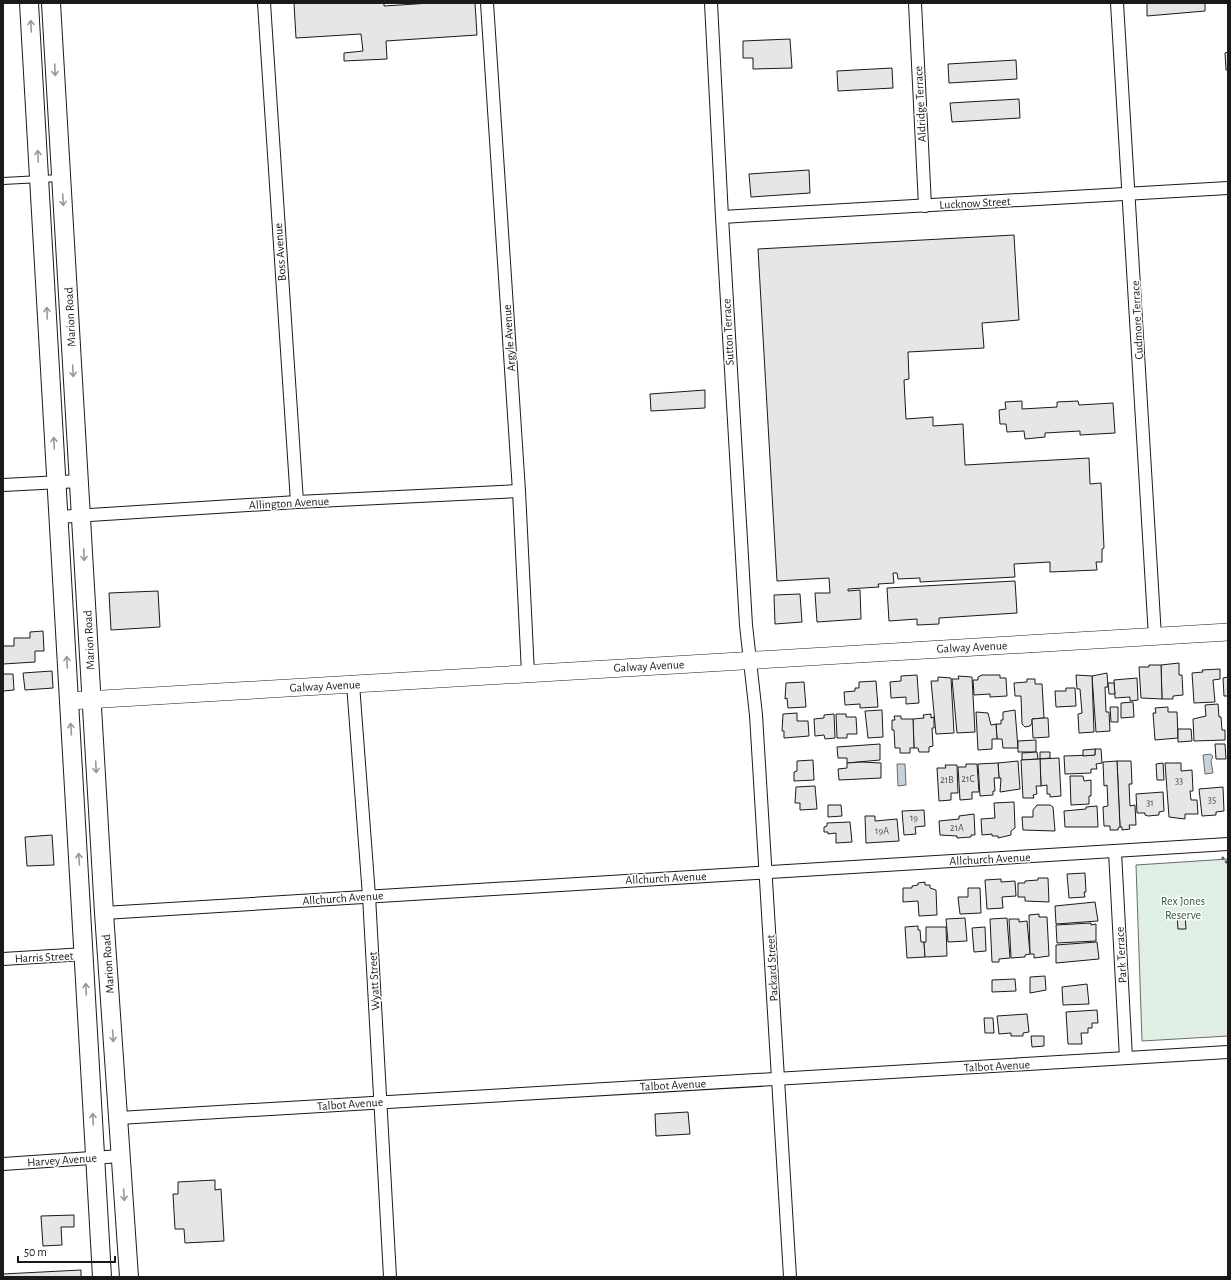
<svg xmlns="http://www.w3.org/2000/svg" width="1231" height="1280" viewBox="0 0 1231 1280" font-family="'Alegreya Sans',sans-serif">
<rect width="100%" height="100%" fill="#fff"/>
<polygon fill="#e0efe3" stroke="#6a6a6a" points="1228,859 1228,1036 1142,1041 1136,865"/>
<g fill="#c6d2dc" stroke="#6a6a6a">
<polygon points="1210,754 1213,756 1211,761 1213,773 1205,774 1203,755"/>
<polygon points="897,764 905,764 906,785 898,786"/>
</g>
<g fill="#e6e6e6" stroke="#1a1a1a">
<polygon points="294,3 384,3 384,6 431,3 475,3 477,35 386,41 387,59 344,61 344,53 363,51 361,34 296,38"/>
<polygon points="1147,3 1205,3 1205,11 1147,16"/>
<polygon points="790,39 792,68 753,69 753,58 743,58 743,41"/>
<polygon points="1228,52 1228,70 1226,70 1225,53"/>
<polygon points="1016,60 1017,79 949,83 948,64"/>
<polygon points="892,68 893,88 838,91 837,71"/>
<polygon points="1019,99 1020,118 952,122 950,103"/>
<polygon points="809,170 810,193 751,197 749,174"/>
<polygon points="1014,235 1019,320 982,323 984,348 908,352 909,379 904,380 906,419 933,417 933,426 963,424 965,465 1089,458 1090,484 1101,483 1104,548 1102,549 1102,562 1096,562 1097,570 1050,572 1050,562 1014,564 1015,577 920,582 920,578 898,579 897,573 893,573 894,583 878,584 879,587 848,589 848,591 860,590 861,619 817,622 815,593 830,593 829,578 777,581 758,249"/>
<polygon points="705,390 705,408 651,411 650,394"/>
<polygon points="1022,401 1022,409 1057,407 1057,402 1078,401 1079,405 1113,403 1115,433 1080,435 1080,431 1045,433 1045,437 1025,439 1024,431 1007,432 1006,424 1000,424 999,410 1006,409 1005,402"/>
<polygon points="1015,581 1017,613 939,618 939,624 917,625 917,619 889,621 887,588"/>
<polygon points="158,591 160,627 111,630 109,593"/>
<polygon points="800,594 802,622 775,624 774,595"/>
<polygon points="43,631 44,651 35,651 35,662 3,664 3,646 14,646 14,638 30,638 30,632"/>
<polygon points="1179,663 1179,675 1182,675 1183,695 1173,696 1173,699 1162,699 1161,665"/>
<polygon points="1149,665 1161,665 1162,699 1141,698 1139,667 1149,667"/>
<polygon points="1220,669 1220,679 1213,680 1215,702 1194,703 1192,673 1203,672 1202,670"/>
<polygon points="52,671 53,688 25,690 23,673"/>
<polygon points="1107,673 1108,687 1105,687 1106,712 1109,712 1110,731 1096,732 1092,676"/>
<polygon points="3,674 13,674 14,690 3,691"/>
<polygon points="917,675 919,703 906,704 906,697 891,698 890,682 901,681 901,676"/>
<polygon points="982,675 1000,675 1000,678 1006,678 1007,696 990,697 990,694 974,695 973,680 978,680 978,677"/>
<polygon points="1076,675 1092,676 1094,732 1079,733 1078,714 1082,713 1080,689 1077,689"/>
<polygon points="958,676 972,677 975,732 957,733 952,679 959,679"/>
<polygon points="938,677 951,678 954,733 936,734 931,681 938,681"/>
<polygon points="1228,677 1228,696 1224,696 1223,678"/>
<polygon points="1137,678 1138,700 1130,701 1130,697 1115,698 1114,680"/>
<polygon points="1027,679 1035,679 1035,684 1042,684 1044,718 1032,719 1032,723 1030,726 1025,727 1022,724 1021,696 1015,696 1014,683 1027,682"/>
<polygon points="876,681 878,707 860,708 860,704 845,705 844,692 855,691 855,688 859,688 859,682"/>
<polygon points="804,682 806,707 788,708 787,698 785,699 786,683"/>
<polygon points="1108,683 1114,683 1115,694 1109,694"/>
<polygon points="1066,688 1075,688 1076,706 1056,707 1055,691 1066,691"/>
<polygon points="1133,702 1134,717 1121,718 1121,703"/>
<polygon points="1218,704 1219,717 1221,717 1222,730 1225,730 1225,740 1194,741 1193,719 1206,716 1205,705"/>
<polygon points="1110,707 1118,707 1118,722 1111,722"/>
<polygon points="1168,707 1168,712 1177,712 1178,738 1155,740 1153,713 1156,713 1155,708"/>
<polygon points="882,710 883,737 868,738 865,711"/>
<polygon points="1015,710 1018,748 1003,748 1002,739 997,739 996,724 1001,724 1001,720 1003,720 1003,712"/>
<polygon points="976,712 988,713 991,725 996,724 997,739 992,739 992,749 978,750"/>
<polygon points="797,713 797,721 808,721 809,736 784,738 784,731 782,731 783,714"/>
<polygon points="834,714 835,738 825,739 824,735 815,736 814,719 824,718 824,715"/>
<polygon points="836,714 846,714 846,717 856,717 857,734 847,734 847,738 837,738"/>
<polygon points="931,714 931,718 934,717 934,728 932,728 933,746 929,747 929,752 919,752 918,748 914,748 913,719 924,718 923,715"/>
<polygon points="894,716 901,716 901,719 913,719 914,748 910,748 910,753 900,753 900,748 895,748 894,730 892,730 892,720 895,720"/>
<polygon points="1044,718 1048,718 1049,737 1033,738 1032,719"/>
<polygon points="1178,729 1191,729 1192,741 1178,742"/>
<polygon points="1036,740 1036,752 1018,752 1018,741"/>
<polygon points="880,744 880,760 847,763 847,758 838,758 837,747"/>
<polygon points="1215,744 1225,744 1226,759 1216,759"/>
<polygon points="1095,749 1101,749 1102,763 1096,764 1097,769 1091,769 1091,773 1065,774 1064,756 1095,755"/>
<polygon points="1095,749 1095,755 1083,756 1083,750"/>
<polygon points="1037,752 1038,759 1022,760 1022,753"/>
<polygon points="1040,752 1050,752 1050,758 1040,759"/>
<polygon points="1059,758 1061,796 1050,797 1050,794 1047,794 1047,785 1041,786 1040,759"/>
<polygon points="1040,759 1041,786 1036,786 1037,794 1033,795 1034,798 1023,798 1021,760"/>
<polygon points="813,760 814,780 794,781 794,772 797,771 797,761"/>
<polygon points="1018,761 1020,789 1000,792 1001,778 999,778 998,763"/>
<polygon points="1117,761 1131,761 1132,784 1129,784 1130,806 1135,805 1136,825 1129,825 1130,829 1122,830 1122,827 1120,827"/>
<polygon points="1117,761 1120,827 1118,828 1118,830 1110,830 1110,826 1104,826 1103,807 1108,806 1107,785 1104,786 1103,762"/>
<polygon points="862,762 881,763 881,778 839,780 838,769 847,768 847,763"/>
<polygon points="998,763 999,778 994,778 995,791 993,791 993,795 980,796 978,764"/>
<polygon points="1163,763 1164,780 1157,780 1156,764"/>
<polygon points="1165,763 1181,763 1181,771 1192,770 1193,791 1190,791 1191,800 1197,800 1198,814 1185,814 1185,819 1169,817"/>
<polygon points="966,764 977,764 979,792 972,792 972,799 960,800 958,767 966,767"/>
<polygon points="945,765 957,765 958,793 951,793 951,800 939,801 937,768 946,768"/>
<polygon points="1070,776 1083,776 1084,781 1091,780 1091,796 1089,796 1089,804 1071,805"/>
<polygon points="815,786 817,809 800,810 800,803 795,803 796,787"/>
<polygon points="1223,787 1224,811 1216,812 1216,815 1202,816 1199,789"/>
<polygon points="1163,792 1164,811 1159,812 1159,815 1148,816 1145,815 1145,813 1137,813 1136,794"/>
<polygon points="1014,802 1015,828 1011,831 1011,835 998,838 998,836 992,836 992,834 982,835 981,819 995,818 994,803"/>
<polygon points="828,805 841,805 842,816 828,817"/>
<polygon points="1037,805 1050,805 1053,807 1055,831 1023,830 1022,817 1033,817 1033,810"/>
<polygon points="1097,806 1098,827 1065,827 1064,811 1086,809 1086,807"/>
<polygon points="924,810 925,826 915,827 916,834 904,835 902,811"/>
<polygon points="974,814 975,835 971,835 971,837 957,838 957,836 940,835 939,821 959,819 959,816"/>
<polygon points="865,816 875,816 875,821 897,819 899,841 866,843"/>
<polygon points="850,822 852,842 836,843 836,833 828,834 828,832 824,832 824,827 827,826 827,823"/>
<polygon points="52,835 54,865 27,866 25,837"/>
<polygon points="1085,873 1086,892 1084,892 1085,897 1069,898 1067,874"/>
<polygon points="1038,878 1048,878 1049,902 1025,901 1025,897 1018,897 1018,883 1025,883 1025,881 1038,880"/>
<polygon points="1001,879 1001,882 1015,881 1016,896 1002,897 1003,908 987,909 985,880"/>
<polygon points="925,882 925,885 930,885 930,888 936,890 937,915 919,916 918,901 903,902 903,888 912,888 912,886 918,885 918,883"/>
<polygon points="968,888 980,888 981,913 960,914 958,897 968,897"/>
<polygon points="1095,902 1098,921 1056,924 1055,906"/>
<polygon points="1039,914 1039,917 1047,917 1049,956 1034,958 1034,954 1030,954 1029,915"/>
<polygon points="1177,915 1185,915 1186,929 1178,929"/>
<polygon points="965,918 967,941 948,942 946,919"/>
<polygon points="1007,918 1010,958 999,959 999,962 992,962 990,919"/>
<polygon points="1009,919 1019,919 1019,922 1027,921 1030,954 1025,955 1025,957 1011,958"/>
<polygon points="1091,923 1091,925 1096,924 1096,941 1057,943 1056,925"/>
<polygon points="918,926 918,930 920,930 921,942 924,942 925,957 907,958 905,927"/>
<polygon points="926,927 946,927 947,956 925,957 924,942 926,942"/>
<polygon points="985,927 986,951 974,952 972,928"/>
<polygon points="1097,942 1099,959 1056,963 1056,945"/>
<polygon points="1045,976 1046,990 1030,993 1030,977"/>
<polygon points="1015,979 1016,991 992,992 992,980"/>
<polygon points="1087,984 1089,1004 1063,1005 1062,987"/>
<polygon points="1097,1010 1098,1023 1092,1023 1092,1028 1088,1028 1088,1033 1081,1033 1082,1044 1068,1044 1066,1012"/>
<polygon points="1027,1014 1029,1032 1023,1033 1023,1036 1011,1036 1011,1033 999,1034 997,1016"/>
<polygon points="984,1018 993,1018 994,1033 985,1033"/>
<polygon points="1031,1036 1044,1036 1044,1046 1032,1047"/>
<polygon points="688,1112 690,1134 656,1136 655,1114"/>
<polygon points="215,1180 215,1190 221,1189 224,1241 185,1243 184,1229 175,1229 173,1194 178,1194 178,1182"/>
<polygon points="74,1215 74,1227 61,1227 62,1245 43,1246 41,1216"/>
<polygon points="81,1270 81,1277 3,1277 3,1274"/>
</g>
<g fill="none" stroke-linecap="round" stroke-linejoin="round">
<g stroke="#1a1a1a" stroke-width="8">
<polyline id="lane" points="3,181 60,178"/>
</g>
<g stroke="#1a1a1a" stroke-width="14">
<g id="street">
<polyline points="264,3 297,502"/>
<polyline points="487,3 519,491 528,673"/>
<polyline points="711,3 722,217 746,625 756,715 790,1277"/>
<polyline points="915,3 925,206"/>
<polyline points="1117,3 1155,637"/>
<polyline points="722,217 1228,188"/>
<polyline points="3,485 80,481"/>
<polyline points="58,517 297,502 519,491"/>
<polyline points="353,684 369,896 390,1277"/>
<polyline points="1115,852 1126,1058"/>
<polyline points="104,913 1228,844"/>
<polyline points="3,959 85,954"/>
<polyline points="119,1118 1228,1052"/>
<polyline points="3,1164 121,1156"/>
</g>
</g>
<g stroke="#1a1a1a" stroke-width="18">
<polyline id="secondary" points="69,701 1228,632"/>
</g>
<g stroke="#1a1a1a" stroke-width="20">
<g id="primary">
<polyline points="29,3 102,1277"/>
<polyline points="51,3 104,913 129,1277"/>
</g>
</g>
<polyline stroke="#5f5f5f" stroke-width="2.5" stroke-dasharray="3 2" stroke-linecap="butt" points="1222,857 1228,864"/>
<use href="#lane" stroke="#fff" stroke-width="6"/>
<use href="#street" stroke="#fff" stroke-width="12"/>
<use href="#secondary" stroke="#fff" stroke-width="17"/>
<use href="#primary" stroke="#fff" stroke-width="18"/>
</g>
<defs><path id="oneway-shaft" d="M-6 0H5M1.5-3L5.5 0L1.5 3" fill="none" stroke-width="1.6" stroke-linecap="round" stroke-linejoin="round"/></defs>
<g stroke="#989898">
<use href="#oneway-shaft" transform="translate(31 26) rotate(-93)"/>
<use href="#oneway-shaft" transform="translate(55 70) rotate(87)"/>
<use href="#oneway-shaft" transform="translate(38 156) rotate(-93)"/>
<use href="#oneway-shaft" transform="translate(63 200) rotate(87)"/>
<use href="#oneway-shaft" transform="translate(47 313) rotate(-93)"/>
<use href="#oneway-shaft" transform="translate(73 371) rotate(87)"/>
<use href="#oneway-shaft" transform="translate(54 443) rotate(-93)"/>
<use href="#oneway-shaft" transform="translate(84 555) rotate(87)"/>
<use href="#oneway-shaft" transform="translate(67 662) rotate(-93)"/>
<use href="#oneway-shaft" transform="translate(71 729) rotate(-94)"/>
<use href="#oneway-shaft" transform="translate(96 767) rotate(87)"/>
<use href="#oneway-shaft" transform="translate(79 859) rotate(-94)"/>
<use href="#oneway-shaft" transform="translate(86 989) rotate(-93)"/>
<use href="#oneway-shaft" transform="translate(113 1036) rotate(86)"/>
<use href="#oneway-shaft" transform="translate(93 1119) rotate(-93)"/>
<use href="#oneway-shaft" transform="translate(124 1195) rotate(86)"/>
</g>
<g text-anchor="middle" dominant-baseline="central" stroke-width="3" stroke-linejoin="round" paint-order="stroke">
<g font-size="10" fill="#4d4d4d">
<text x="968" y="779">21C</text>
<text x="947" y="780">21B</text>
<text x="1179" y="781">33</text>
<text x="1212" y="800">35</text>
<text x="1150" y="803">31</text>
<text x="914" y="818">19</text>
<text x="957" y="828">21A</text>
<text x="882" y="831">19A</text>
</g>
<g font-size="12" fill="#1a1a1a" stroke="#fff">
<text transform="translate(920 104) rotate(-93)">Aldridge Terrace</text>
<text transform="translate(975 203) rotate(-3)">Lucknow Street</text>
<text transform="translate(280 252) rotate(-94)">Boss Avenue</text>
<text transform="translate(70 317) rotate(-93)">Marion Road</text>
<text transform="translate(1137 320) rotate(-93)">Cudmore Terrace</text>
<text transform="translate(728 332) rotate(-93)">Sutton Terrace</text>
<text transform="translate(509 338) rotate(-94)">Argyle Avenue</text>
<text transform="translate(289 503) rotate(-3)">Allington Avenue</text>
<text transform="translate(89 640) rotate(-93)">Marion Road</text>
<text transform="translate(972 647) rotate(-3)">Galway Avenue</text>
<text transform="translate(649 666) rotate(-3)">Galway Avenue</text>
<text transform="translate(325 686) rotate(-3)">Galway Avenue</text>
<text transform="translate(990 859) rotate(-3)">Allchurch Avenue</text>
<text transform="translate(666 878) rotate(-3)">Allchurch Avenue</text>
<text transform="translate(343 898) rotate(-4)">Allchurch Avenue</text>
<text transform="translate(1121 955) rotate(-93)">Park Terrace</text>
<text transform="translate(44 957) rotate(-3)">Harris Street</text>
<text transform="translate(108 964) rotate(-94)">Marion Road</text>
<text transform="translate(772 968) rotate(-93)">Packard Street</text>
<text transform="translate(374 981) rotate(-93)">Wyatt Street</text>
<text transform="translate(997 1066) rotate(-3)">Talbot Avenue</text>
<text transform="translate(673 1085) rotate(-3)">Talbot Avenue</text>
<text transform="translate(350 1104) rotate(-4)">Talbot Avenue</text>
<text transform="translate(62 1160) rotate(-4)">Harvey Avenue</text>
</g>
<g font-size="12" fill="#2b5a34" stroke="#fff">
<text x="1183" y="901">Rex Jones<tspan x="1183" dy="14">Reserve</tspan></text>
</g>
</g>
<rect width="1231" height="1280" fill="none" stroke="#1a1a1a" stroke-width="8"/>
<path d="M18 1256v6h97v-6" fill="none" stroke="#1a1a1a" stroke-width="2"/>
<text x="24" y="1256" font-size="12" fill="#1a1a1a" stroke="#ffffff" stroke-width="3" paint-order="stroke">50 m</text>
</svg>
